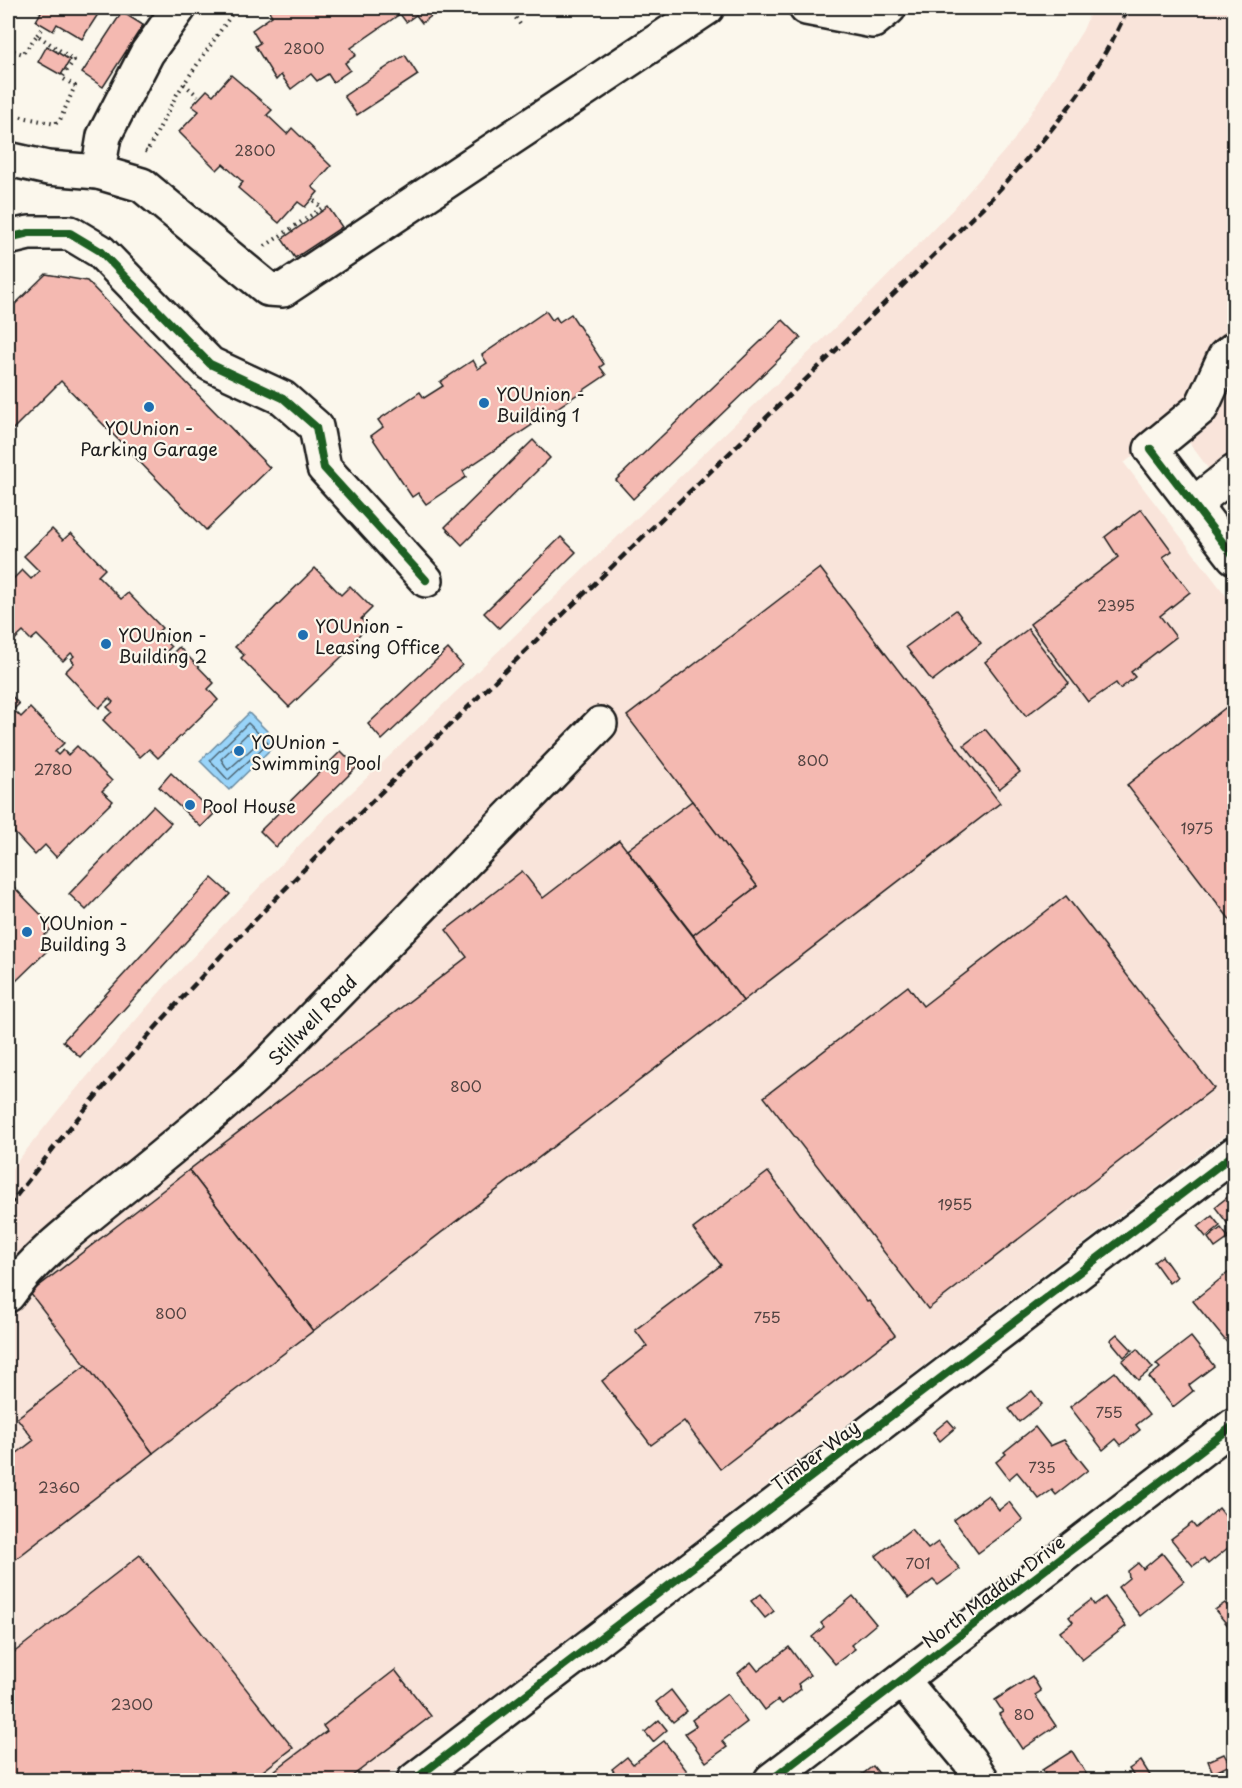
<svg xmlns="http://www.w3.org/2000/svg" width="1242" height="1788" viewBox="0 0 1242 1788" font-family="'Playpen Sans',sans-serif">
<rect width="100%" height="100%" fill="#fbf7ec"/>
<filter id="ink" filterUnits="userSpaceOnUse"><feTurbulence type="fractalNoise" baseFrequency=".0167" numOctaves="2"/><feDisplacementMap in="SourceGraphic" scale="12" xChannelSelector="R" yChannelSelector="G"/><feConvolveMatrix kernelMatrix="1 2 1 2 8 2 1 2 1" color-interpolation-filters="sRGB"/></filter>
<g filter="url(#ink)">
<polygon fill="#f9e4da" points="1092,8 1234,8 1234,504 1175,423 1124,463 1234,606 1234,1128 383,1780 8,1780 8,1173 60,1108 167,984 325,818 874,290 954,208 1014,140 1083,30"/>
<polygon fill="#99d4f9" stroke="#678aa1" stroke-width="1.5" points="249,713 278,742 229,790 200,761"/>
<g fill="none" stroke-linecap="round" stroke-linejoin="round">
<g stroke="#4e6674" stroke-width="1.5">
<polygon points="248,723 268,743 228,780 210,760"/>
<polygon points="247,734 251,734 257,744 228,770 221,759"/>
</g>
</g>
<g fill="#f4b9b1" stroke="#1c1c1c" stroke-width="1.5">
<polygon points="33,8 102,8 82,39 57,24 53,31 36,21 41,12"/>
<polygon points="271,8 436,8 438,11 422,23 416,15 406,22 400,14 351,48 356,55 345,63 350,70 333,82 328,74 317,81 311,74 291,89 281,75 276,80 255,46 260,43 252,30 272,16 268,9"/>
<polygon points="122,12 143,25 103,87 82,73"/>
<polygon points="47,46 70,60 61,75 38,62"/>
<polygon points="405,55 418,75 357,115 344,96"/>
<polygon points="231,75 272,110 267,115 287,134 292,128 331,166 312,187 318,192 305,207 298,202 279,223 238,188 243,182 223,164 217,170 179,132 199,111 192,106 207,90 213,95"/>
<polygon points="328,207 342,227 295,258 282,239"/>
<polygon points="46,274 87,281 270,468 206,530 61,381 8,434 8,311"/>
<polygon points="546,311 552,320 556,317 559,322 571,314 604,364 600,367 606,375 542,418 535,408 525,415 532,425 463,471 466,477 426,504 418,493 412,497 371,436 383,427 378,420 420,392 424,398 443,386 440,382 473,360 478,369 487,363 482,355"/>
<polygon points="783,320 801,338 633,499 616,480"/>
<polygon points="533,440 550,458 462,545 445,527"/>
<polygon points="1141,509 1172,551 1163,557 1190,592 1160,616 1176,637 1131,672 1135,677 1120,689 1116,683 1088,702 1030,624 1118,557 1105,537"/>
<polygon points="52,529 63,540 71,533 105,569 98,576 121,599 128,593 162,628 153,637 158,641 161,637 171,647 167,651 171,655 179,647 214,683 208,689 218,700 158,758 149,749 140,757 103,720 112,712 107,707 113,702 109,698 99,708 65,672 74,663 71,659 74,656 71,653 63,661 37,635 31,640 23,632 8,646 8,584 22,570 31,579 39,571 24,556"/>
<polygon points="561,537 576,552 499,628 484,613"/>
<polygon points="315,568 341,595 350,586 372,608 361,619 368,626 351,643 353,646 289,707 241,658 244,655 235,647"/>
<polygon points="820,568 1000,803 743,1001 693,935 757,886 627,716"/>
<polygon points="956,610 981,643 932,681 906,647"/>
<polygon points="1028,629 1069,683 1026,716 985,662"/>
<polygon points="448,649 462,665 382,740 368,724"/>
<polygon points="8,692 19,704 11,712 13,714 16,712 21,717 30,708 64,743 55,752 58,755 63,750 68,755 77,746 112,781 102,791 113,801 56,857 45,845 35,855 8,826 8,813 11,810 8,807"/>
<polygon points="1234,701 1234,925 1127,785"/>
<polygon points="985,729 1020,772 999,789 964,745"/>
<polygon points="341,751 357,767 276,847 260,831"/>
<polygon points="171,773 214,814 201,827 159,787"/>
<polygon points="692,801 757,886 693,935 627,850"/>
<polygon points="153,806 171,823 86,910 69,894"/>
<polygon points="619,840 743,1001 313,1331 189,1170 467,957 446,930 522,871 543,898"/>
<polygon points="212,878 230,894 80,1057 63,1041"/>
<polygon points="8,881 53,927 42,938 51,947 15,982 8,974"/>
<polygon points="1066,896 1214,1088 928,1309 764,1097 908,986 923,1006"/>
<polygon points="189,1170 313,1331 153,1453 30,1293"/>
<polygon points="768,1172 867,1302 869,1301 895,1335 720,1469 684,1421 651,1445 602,1381 647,1346 635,1330 721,1265 693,1229"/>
<polygon points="1234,1192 1234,1232 1215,1207"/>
<polygon points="1212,1216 1220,1226 1206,1237 1198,1227"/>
<polygon points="1221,1228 1229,1238 1215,1248 1208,1238"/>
<polygon points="1162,1256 1177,1277 1169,1283 1154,1262"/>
<polygon points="1234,1268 1234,1349 1233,1350 1193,1301"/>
<polygon points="1117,1334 1132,1350 1124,1357 1110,1340"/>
<polygon points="1191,1337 1214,1366 1189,1385 1193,1391 1173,1407 1149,1377 1160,1368 1156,1364"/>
<polygon points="1137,1349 1153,1368 1138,1380 1122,1361"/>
<polygon points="86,1365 153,1453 8,1565 8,1460 34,1440 17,1418"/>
<polygon points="1115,1372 1149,1415 1136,1425 1140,1430 1121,1445 1116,1439 1103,1450 1070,1407"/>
<polygon points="1032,1391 1042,1404 1019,1422 1009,1409"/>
<polygon points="948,1420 955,1428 940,1441 933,1432"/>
<polygon points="1035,1427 1050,1446 1064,1440 1088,1470 1056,1495 1052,1490 1039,1499 1017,1472 1009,1479 996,1462 1006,1454 1004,1452"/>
<polygon points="988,1495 999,1510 1009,1502 1023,1520 978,1553 954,1520"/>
<polygon points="1219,1508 1234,1527 1234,1543 1208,1564 1204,1558 1193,1566 1171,1539 1192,1523 1196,1528"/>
<polygon points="911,1529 928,1549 938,1542 960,1569 938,1585 933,1580 909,1598 876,1556"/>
<polygon points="1162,1553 1184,1581 1140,1616 1118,1587 1129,1578 1128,1571 1138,1563 1143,1569"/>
<polygon points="140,1555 293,1748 251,1780 8,1780 8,1657"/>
<polygon points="761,1594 774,1611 765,1618 751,1601"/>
<polygon points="853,1596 876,1624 851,1645 855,1649 835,1664 812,1637 824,1627 821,1623"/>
<polygon points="1105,1597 1126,1626 1082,1660 1060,1632 1073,1622 1069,1617 1091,1600 1094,1605"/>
<polygon points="1225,1603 1234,1614 1234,1625 1230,1628 1215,1610"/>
<polygon points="789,1647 810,1675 798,1684 801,1689 782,1704 778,1700 765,1710 738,1673 751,1662 758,1671"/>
<polygon points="395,1670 431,1716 347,1780 262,1780 327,1731 323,1726"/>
<polygon points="1032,1676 1041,1691 1035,1695 1056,1726 1022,1749 999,1714 1003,1712 995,1700"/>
<polygon points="671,1690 687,1711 673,1722 656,1702"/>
<polygon points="727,1694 747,1722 722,1741 727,1747 706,1762 685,1733 696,1726 692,1720"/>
<polygon points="659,1720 667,1730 653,1742 645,1732"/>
<polygon points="664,1741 687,1771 674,1780 621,1780 612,1769 627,1757 633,1764"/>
<polygon points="1072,1751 1090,1780 1049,1780 1042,1770"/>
<polygon points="1224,1754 1230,1765 1213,1773 1208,1761"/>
<polygon points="1141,1761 1151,1777 1146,1780 1136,1780 1129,1769"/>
<polygon points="873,1766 884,1780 855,1780"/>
</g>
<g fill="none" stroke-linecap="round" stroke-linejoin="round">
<g stroke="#1c1c1c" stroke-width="38">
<g id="minor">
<polyline points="806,8 873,21 889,8"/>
<polyline points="8,159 48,168 98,172 142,185 268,289 283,290 707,8"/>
<polyline points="98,172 104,136 147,53 179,8"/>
<polyline points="8,238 29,233 70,233 100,251 210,364 283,398 316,427 324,468 426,580"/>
<polyline points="1234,349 1225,356 1201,408 1151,449 1234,557"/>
<polyline points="1194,504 1234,472"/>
<path id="s1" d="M8,1295C36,1255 77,1226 114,1195C164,1155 214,1114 261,1071L600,724"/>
<polyline points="902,1680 969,1760 982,1780"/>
<polyline points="414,1780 1234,1154"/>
<polyline points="771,1780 1234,1425"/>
</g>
</g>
<g stroke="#1c1c1c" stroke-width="4" stroke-dasharray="1.5 4.5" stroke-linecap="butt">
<polyline points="509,8 522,27"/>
<polyline points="37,35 44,27"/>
<polyline points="8,49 23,54 37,35 74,60 62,78 75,86 60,120 55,124 8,114"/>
<polyline points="184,84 198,96"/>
<polyline points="145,151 147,152 177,94 236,8"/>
<polyline points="265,246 322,208 313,200"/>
</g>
<use href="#minor" stroke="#fbf7ec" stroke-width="33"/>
<path stroke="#1c1c1c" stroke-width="4.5" stroke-dasharray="9 4.5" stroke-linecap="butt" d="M8,1207C142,1028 302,869 462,713C637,541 814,373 989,201C1043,142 1096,81 1128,8"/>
<g stroke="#fbf7ec" stroke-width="11">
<g id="cycleway">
<polyline points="8,238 29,233 70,233 100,251 210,364 283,398 316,427 324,468 426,580"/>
<polyline points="1151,449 1234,557"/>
<polyline points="414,1780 1234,1154"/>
<polyline points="771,1780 1234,1425"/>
</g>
</g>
<use href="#cycleway" stroke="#1b5e20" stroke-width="8"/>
</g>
</g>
<g fill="#1f6fb2" stroke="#fbf7ec" stroke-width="2">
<circle cx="484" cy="403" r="6"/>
<circle cx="149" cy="407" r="6"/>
<circle cx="303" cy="635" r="6"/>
<circle cx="106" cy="644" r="6"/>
<circle cx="239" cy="751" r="6"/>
<circle cx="190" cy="805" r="6"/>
<circle cx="27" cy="932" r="6"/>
</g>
<g text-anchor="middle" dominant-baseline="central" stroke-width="4.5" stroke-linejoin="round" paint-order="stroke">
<g font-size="15" fill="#524341">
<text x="304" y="47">2800</text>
<text x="255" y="149">2800</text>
<text x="1116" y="604">2395</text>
<text x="813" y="759">800</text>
<text x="53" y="768">2780</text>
<text x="1197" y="827">1975</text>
<text x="466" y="1085">800</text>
<text x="955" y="1203">1955</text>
<text x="171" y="1312">800</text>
<text x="767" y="1316">755</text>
<text x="1109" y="1411">755</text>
<text x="1042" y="1466">735</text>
<text x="59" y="1486">2360</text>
<text x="918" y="1562">701</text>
<text x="132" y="1703">2300</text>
<text x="1024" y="1713">80</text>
</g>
<g font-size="18" fill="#1c1c1c" stroke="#fbf7ec" text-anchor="start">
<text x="496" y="393">YOUnion -<tspan x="496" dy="21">Building 1</tspan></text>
<text x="149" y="427" text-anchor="middle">YOUnion -<tspan x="149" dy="21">Parking Garage</tspan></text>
<text x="315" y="625">YOUnion -<tspan x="315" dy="21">Leasing Office</tspan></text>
<text x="118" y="634">YOUnion -<tspan x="118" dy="21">Building 2</tspan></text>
<text x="251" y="741">YOUnion -<tspan x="251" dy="21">Swimming Pool</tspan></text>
<text x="202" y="805">Pool House</text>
<text x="39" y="922">YOUnion -<tspan x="39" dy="21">Building 3</tspan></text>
</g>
<g font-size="18" fill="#1c1c1c" stroke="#fbf7ec">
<text stroke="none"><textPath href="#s1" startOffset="411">Stillwell Road</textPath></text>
<text transform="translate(815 1455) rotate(-37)">Timber Way</text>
<text transform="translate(993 1591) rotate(-37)">North Maddux Drive</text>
</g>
</g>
<rect width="1242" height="1788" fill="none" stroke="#fbf7ec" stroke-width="30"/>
<rect x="15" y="15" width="1212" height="1758" fill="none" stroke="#1c1c1c" stroke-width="2" filter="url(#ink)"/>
</svg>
